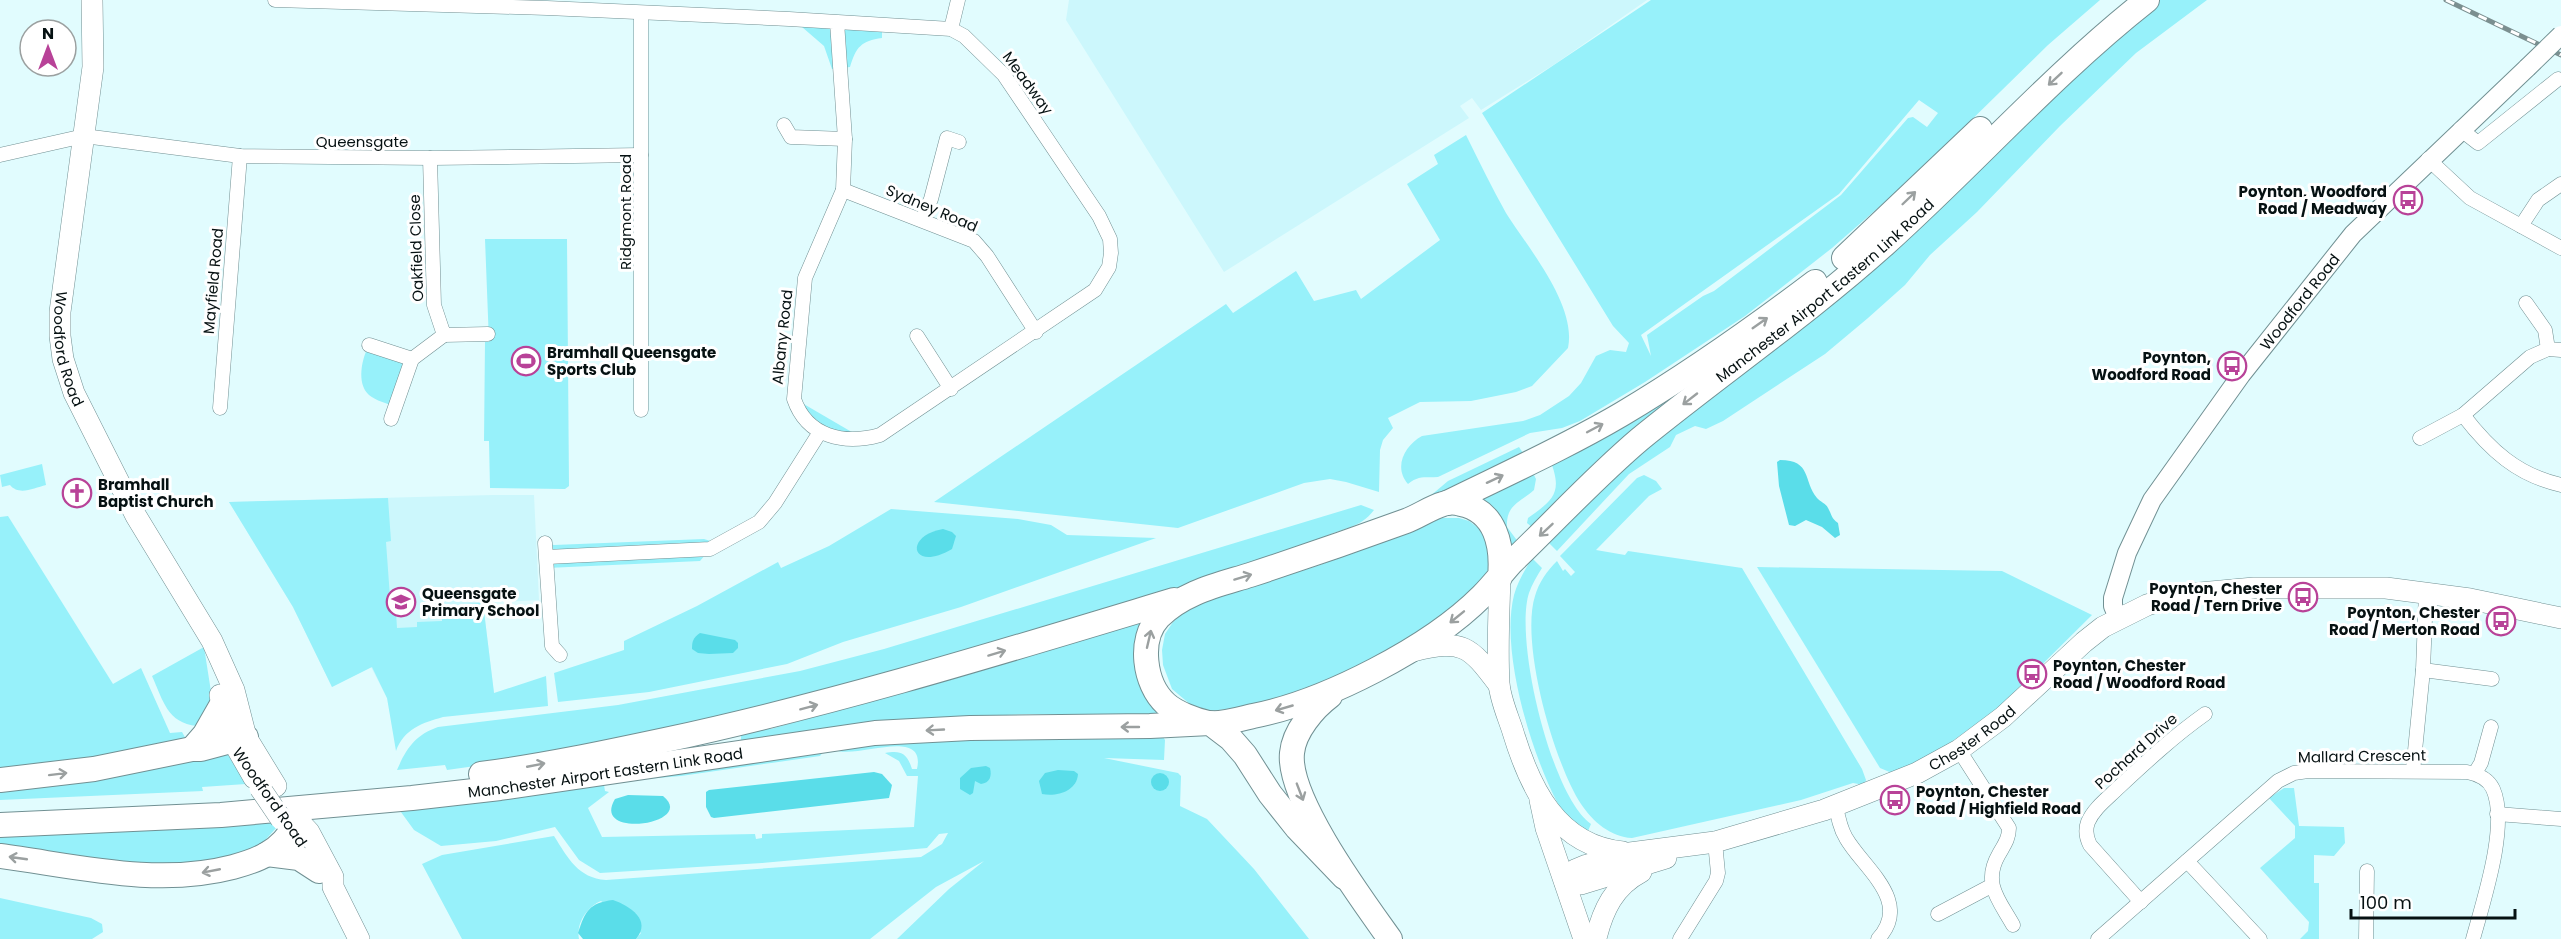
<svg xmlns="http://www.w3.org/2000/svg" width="2561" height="939" viewBox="0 0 2561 939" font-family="Poppins,sans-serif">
<rect width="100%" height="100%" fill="#e1fcfe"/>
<g fill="#ccf7fc">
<polygon points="1069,0 1647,0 1555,64 1481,110 1472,98 1460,106 1469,118 1224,272 1066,20"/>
<polygon points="493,495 534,495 539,600 483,603 494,693 387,698 371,667 332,687 293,607 229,502"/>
</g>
<g fill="#97f1fa" fill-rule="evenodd">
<path d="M1651,0H2100L2048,45L1910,180L1832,248L1745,316L1645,382L1580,421L1562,428L1530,433L1438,477C1425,478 1419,475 1408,484C1393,467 1405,445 1422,436L1523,421L1540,415L1569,396L1581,383L1596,356L1610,350L1626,352L1629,343L1613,326L1482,113ZM1919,100L1938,113L1927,127L1913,117L1908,118L1841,195L1714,291L1703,296L1647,335L1651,356L1641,335L1839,194Z"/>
<polygon points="2157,0 2207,0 2136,53 2060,126 1977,212 1930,255 1905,285 1868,318 1825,354 1723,421 1706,429 1695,426 1676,435 1670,447 1629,474 1557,551 1547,541 1618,471"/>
<path d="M803,20L882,25V38C861,41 856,47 850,67L832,69L824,46L802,27Z"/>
<path d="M1466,135C1479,161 1492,188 1506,213C1528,248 1577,305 1568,348L1532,386L1516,392L1471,401L1420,402L1388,418L1393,428L1383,440L1380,450L1379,492L1346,482L1330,479L1304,483L1178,528L934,502L1226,304L1233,313L1296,271L1314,301L1356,290L1361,299L1440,240L1407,184L1438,164L1434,155Z"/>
<polygon points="485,239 567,239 569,486 565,489 490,488 489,441 484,441 485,342 489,342"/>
<path d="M369,345L412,359L395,407C387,403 376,401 369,395C356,383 362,358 369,345Z"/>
<path d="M1702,376L1533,528L1527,523L1528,518C1554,500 1563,492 1550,460Z"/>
<polygon points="802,403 850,431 854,440 820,432"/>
<polygon points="1519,447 1525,456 1456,491 1429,497 1448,481"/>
<path d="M42,464L46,485C34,488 19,496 10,485L2,487L0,475Z"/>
<path d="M1533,473L1536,479L1534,490C1519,503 1506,505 1507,527L1519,543L1509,553L1469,499Z"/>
<path d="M1644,475L1656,481L1662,489L1649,496L1596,550L1625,555L1628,551L1742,568L1862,769L1866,780L1864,785L1853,783L1801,800L1632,838C1611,837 1593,822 1581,804C1554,763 1520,643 1535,596C1539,582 1547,571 1557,561L1563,571L1565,569L1571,576L1575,572L1560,556L1637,478Z"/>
<path d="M388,498L391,541L386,542L391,611L396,612L397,628L417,627V622L442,621V614L465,613L466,604L483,603L494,693L546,676L548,706L443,717C422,723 404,729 396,751L387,698L372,667L332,687L293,607L229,502Z"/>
<path d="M1361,505L1374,510C1360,529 1341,528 1322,538C1316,541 1311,546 1306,550L847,688L532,758L447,770L445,765L397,770C406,749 415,735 438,727L618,705L800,671L884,649Z"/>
<polygon points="891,509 1018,519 1051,525 1067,535 1156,538 961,607 843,642 787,664 649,692 558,702 554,673 624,650 624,641 697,606 778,562 781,568 829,546"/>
<path d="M8,516L113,684L141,668L170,733L182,732L186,739C124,753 63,764 0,769V517Z"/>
<polygon points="1442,518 1459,518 1469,521 1481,530 1489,544 1490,566 1482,580 1450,610 1396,650 1275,702 1212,711 1191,705 1172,689 1163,665 1162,650 1165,634 1173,622 1192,605 1320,565"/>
<polygon points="704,539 720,544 710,549 700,561 547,568 545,543 554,545"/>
<path d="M1532,558L1542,568C1537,576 1532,584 1529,593C1514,639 1551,796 1591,824L1585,838C1576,827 1564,815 1557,802C1531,752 1500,651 1514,595C1518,581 1525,570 1532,558Z"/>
<polygon points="1757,567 2002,571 2092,615 1996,710 1930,757 1892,773 1880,768"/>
<polygon points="1144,620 1161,715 1029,714 932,718 741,741 741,731 771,729"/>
<path d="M204,647L212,698L197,726C167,723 163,700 152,676Z"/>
<path d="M1161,734L1165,740L1164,760L1104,758L1178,773L1181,776L1180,806L1207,819L1254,869L1309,939H897L949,889L984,861L936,887L870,939H636L641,933L601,901C587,907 576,923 579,939H462L422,864L442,855L554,836C568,858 578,878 606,880L921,857L942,844L948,833L939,834L927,848L762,863L600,873L579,860L555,827L496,841L441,846L414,830L398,808L823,752L820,756L681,776L610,782L604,785L605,791L609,792L588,808L602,837L755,834L756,839L762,838V834L914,827L918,776H907L899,761L885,753C901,750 907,753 912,769H917C927,724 851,762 834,749L838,743Z"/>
<polygon points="227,753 246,784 202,787 203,791 0,800 0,784"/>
<polygon points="2284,788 2294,788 2299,826 2344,827 2345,843 2334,856 2314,855 2314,883 2319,883 2319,939 2300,939 2308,931 2309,922 2260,868 2295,838 2295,826 2269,798"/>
<polygon points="270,821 276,828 261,845 237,857 159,868 0,846 0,829"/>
<polygon points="0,898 91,918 102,924 103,932 92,939 0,939"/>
</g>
<g fill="#5adde9">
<path d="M1780,460C1812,460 1803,481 1817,498C1820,502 1826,503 1828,508C1832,515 1831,518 1838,523L1840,535L1835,538L1822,527L1806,520L1795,526L1789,525L1779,486L1777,462Z"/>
<path d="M943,529L952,532L956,536L952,549C911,573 903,536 943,529Z"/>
<path d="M700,633L735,640L738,643V648L733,653L709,654L698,653L692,649C692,641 693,638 700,633Z"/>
<path d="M986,766L990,768C992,776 990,783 981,784L975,781L973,793L970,795L960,789V778L971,768Z"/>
<path d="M1058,770L1074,771L1078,774C1077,791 1057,797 1042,794L1039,781L1045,773Z"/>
<polygon points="874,772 882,774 892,785 889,798 714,818 711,817 706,807 706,792 709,790"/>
<circle cx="1160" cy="782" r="9"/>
<path d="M628,795L663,796C698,824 590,840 615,799Z"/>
<path d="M613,900C630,906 652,920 636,939H583L578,933C585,911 589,903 613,900Z"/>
</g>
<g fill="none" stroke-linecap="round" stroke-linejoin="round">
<g stroke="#719093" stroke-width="15">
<g id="street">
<path d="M275,0L547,8L789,19L951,29L964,36L1004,75L1099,216L1110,239L1111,253L1109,267L1095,290L880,435C844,445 807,437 794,399L805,278L843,190L845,139L837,22"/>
<polyline points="641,14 641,410"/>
<polyline points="951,29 958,0"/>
<polyline points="784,125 791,137 845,139"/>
<polyline points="2460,129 2478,143 2558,79"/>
<polyline points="0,155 84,136 240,156 432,158 641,155"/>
<polyline points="430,158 434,305 444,335 488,334"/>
<polyline points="2428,159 2470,198 2561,248"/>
<polyline points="843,190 974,241 987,256 1036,332"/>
<polyline points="922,220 931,199 947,138 959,142"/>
<polyline points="2521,226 2538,200 2561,184"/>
<polyline points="2526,303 2545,330 2548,349"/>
<polyline points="917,336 951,389"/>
<polyline points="369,345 412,359"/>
<polyline points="220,408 240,156"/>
<path d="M2463,415C2490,450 2517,475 2561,485"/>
<polyline points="391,419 412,359 444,335"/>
<polyline points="2420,438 2463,415 2530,357 2548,349 2561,350"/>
<polyline points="545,543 552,646 560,655"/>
<polyline points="547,557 710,549 759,522 775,503 820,432"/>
<polyline points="2423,670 2492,679"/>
<path d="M1959,750L2009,828C2009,839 2004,845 1999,854C1982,883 1999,900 2013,925"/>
<polyline points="2413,771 2423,670 2426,592"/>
<polyline points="2475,773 2481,763 2491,727"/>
<path d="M1836,806C1838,817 1840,828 1846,838C1863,868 1913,901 1878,939"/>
<polyline points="2497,814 2561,819"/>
<polyline points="2187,861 2260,939"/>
<path d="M2141,902L2090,845C2086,837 2085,830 2088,822C2094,808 2108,798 2119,787C2147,761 2174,736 2205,714"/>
<polyline points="1938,914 1991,886"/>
<polyline points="1680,939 1716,881 1718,873 1715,842"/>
<path d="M2098,939L2278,781L2294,773L2308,771L2467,772C2477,774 2488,778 2493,789C2509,825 2483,902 2473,939"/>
<polyline points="2366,939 2367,871"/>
</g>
</g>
<g stroke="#719093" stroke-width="20">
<g id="secondary">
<path id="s1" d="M2118,618L2113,606V598L2127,553L2152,500L2241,375L2353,234L2527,68"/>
</g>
</g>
<g stroke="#719093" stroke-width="22">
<g id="primary">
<path id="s2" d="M92,0L93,67L60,312V336L63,359L74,393L136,516L212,641L234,690L246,737L276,786"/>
<path d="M1500,577C1499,612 1497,648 1499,683C1500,699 1508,716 1513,732C1530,788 1557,846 1623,852"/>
<path d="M1413,651C1463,639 1469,645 1499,685"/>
<polyline points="220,695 227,731 254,778"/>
<polyline points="1540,800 1546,828 1584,939"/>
<polyline points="296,818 309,832 333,877 333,887 359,939"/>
<path id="s3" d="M1565,882L1575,870L1587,865L1630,853L1715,842L1824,810L1917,773L1959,750L2003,717L2084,642L2103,627L2147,605L2178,595L2254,588H2386L2470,599L2561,618"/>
<polyline points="1565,882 1581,884 1666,858"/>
<path d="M1596,938C1603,910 1614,886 1641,872"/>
</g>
</g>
<g stroke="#719093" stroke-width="26">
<g id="highway">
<polyline points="1844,258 1980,129"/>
<path d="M1447,503C1506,474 1566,447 1622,414C1689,374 1753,329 1815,282"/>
<path id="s4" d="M1500,577C1503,546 1496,511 1461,504C1456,502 1448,502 1443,504C1430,508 1419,516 1406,521C1354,540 1302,558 1250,575C1218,585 1184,592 1159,617C1138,639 1144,684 1166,704C1176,713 1195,720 1208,723C1221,725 1240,719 1253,716C1325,702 1430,648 1482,596C1493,585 1502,573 1512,562C1555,521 1595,477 1640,439C1721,373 1807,314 1885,244C1974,164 2053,74 2147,0"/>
<path d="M1330,696C1314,708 1294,731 1292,753C1287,799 1363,901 1390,939"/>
<polyline points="192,749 205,734 221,706"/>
<path d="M481,774C543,766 604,753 665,740C837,703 1005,651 1174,600"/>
<polyline points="0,780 94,769 192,749 201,749 246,737"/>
<path id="s5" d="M0,825L221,815L412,798L500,788L875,733L970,728L1150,726L1210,723L1231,739L1245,755L1270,794L1297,828L1344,877"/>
<polyline points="267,854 299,858 319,871"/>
<path d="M0,856C76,866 157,887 233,867C244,864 257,860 267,854C280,847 291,833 298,821"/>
</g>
</g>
<use href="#street" stroke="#fff" stroke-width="14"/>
<use href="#secondary" stroke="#fff" stroke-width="18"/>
<use href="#primary" stroke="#fff" stroke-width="21"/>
<use href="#highway" stroke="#fff" stroke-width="24"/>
<g stroke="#7b8f90" stroke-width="5">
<polyline id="rail" points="2446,0 2561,55"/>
</g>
<use href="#rail" stroke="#fff" stroke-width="3" stroke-dasharray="9" stroke-linecap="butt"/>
<g stroke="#719093" stroke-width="20" stroke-linecap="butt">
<polyline id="secondary-bridge" points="2527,68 2561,35"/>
</g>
<g stroke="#719093" stroke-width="22" stroke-linecap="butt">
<polyline id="primary-bridge" points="260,788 281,819"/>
</g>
<use href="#secondary-bridge" stroke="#fff" stroke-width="18"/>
<use href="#primary-bridge" stroke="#fff" stroke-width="21"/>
</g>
<defs><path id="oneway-shaft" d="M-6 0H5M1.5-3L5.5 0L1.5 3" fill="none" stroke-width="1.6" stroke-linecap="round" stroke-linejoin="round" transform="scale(1.5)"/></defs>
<g stroke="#9ba0a0">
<use href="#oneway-shaft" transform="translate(2055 79) rotate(137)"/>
<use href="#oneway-shaft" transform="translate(1909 198) rotate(-44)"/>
<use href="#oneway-shaft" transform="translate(1760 323) rotate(-35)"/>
<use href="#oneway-shaft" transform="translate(1690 399) rotate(142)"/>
<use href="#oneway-shaft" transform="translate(1595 428) rotate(-28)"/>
<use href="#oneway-shaft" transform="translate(1495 479) rotate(-25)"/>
<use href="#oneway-shaft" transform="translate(1546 530) rotate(137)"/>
<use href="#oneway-shaft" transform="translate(1243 577) rotate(-17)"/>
<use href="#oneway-shaft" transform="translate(1457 617) rotate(141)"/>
<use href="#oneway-shaft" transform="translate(1149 639) rotate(-77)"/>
<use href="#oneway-shaft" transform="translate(997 653) rotate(-17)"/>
<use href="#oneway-shaft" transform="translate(809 707) rotate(-15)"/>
<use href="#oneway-shaft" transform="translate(1284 708) rotate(164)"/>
<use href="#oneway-shaft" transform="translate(1130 727) rotate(180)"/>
<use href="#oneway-shaft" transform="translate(935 730) rotate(177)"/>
<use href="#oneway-shaft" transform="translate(536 765) rotate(-11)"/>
<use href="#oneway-shaft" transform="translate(58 774) rotate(-7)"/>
<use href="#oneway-shaft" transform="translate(1300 792) rotate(69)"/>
<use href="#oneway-shaft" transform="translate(18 858) rotate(-172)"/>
<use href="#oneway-shaft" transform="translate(211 871) rotate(169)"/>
</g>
<defs>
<g id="bus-ring" transform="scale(1.5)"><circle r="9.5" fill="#fff" stroke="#b84298" stroke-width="1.5"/><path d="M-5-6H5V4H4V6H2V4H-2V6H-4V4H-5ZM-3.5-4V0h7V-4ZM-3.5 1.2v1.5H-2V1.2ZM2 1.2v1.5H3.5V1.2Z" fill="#b84298"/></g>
<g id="stadium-ring" transform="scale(1.5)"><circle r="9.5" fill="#fff" stroke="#b84298" stroke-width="1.5"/><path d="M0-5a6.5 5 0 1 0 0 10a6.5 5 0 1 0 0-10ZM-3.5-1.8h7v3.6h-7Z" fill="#b84298"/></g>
<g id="church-ring" transform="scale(1.5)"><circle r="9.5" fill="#fff" stroke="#b84298" stroke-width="1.5"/><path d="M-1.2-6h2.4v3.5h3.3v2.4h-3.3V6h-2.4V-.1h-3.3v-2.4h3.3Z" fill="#b84298"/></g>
<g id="school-ring" transform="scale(1.5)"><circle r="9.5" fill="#fff" stroke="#b84298" stroke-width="1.5"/><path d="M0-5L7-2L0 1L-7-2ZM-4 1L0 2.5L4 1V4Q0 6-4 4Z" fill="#b84298"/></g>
</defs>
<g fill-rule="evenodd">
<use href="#bus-ring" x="2408" y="200"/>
<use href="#stadium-ring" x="526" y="361"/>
<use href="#bus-ring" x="2232" y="366"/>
<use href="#church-ring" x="77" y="493"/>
<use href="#bus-ring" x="2303" y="597"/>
<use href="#school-ring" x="401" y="602"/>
<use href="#bus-ring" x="2501" y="621"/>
<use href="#bus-ring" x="2032" y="674"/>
<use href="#bus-ring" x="1895" y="800"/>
</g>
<g text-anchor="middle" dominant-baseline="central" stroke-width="6" stroke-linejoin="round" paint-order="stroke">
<g font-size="15" fill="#061112" stroke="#fff">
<text transform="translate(1028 83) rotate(54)">Meadway</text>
<text x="362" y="141">Queensgate</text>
<text transform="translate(932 208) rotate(23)">Sydney Road</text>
<text transform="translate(625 212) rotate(-90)">Ridgmont Road</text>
<text transform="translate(416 248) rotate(-92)">Oakfield Close</text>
<text transform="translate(213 281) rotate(-85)">Mayfield Road</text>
<text stroke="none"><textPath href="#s4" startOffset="1326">Manchester Airport Eastern Link Road</textPath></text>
<text stroke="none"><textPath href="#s1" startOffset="374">Woodford Road</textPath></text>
<text transform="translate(782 337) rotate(-84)">Albany Road</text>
<text stroke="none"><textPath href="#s2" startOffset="352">Woodford Road</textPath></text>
<text stroke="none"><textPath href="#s3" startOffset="438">Chester Road</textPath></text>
<text transform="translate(2136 751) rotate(-42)">Pochard Drive</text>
<text transform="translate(2362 756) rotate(-1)">Mallard Crescent</text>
<text stroke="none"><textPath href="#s5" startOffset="608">Manchester Airport Eastern Link Road</textPath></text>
<text transform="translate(270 797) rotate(55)">Woodford Road</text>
</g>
<g font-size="15" font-weight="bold" fill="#061112" stroke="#fff" text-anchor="start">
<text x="2387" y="191" text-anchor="end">Poynton, Woodford<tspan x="2387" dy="17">Road / Meadway</tspan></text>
<text x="547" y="352">Bramhall Queensgate<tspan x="547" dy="17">Sports Club</tspan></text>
<text x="2211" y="357" text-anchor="end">Poynton,<tspan x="2211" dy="17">Woodford Road</tspan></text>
<text x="98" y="484">Bramhall<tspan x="98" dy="17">Baptist Church</tspan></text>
<text x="2282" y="588" text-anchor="end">Poynton, Chester<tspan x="2282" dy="17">Road / Tern Drive</tspan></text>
<text x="422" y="593">Queensgate<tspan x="422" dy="17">Primary School</tspan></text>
<text x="2480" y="612" text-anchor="end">Poynton, Chester<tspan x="2480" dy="17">Road / Merton Road</tspan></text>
<text x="2053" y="665">Poynton, Chester<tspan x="2053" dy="17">Road / Woodford Road</tspan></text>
<text x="1916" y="791">Poynton, Chester<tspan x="1916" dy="17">Road / Highfield Road</tspan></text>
</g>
</g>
<g transform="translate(48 48)"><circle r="28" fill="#ffffff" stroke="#9ba0a0" stroke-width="1.5"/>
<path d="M0-4.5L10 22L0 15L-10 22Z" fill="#b84298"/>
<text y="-9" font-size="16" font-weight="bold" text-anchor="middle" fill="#061112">N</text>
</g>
<path d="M2351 909v9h164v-9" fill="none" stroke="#061112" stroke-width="3"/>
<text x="2360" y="909" font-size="18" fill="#061112" stroke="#ffffff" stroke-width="4.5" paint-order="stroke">100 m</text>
</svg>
